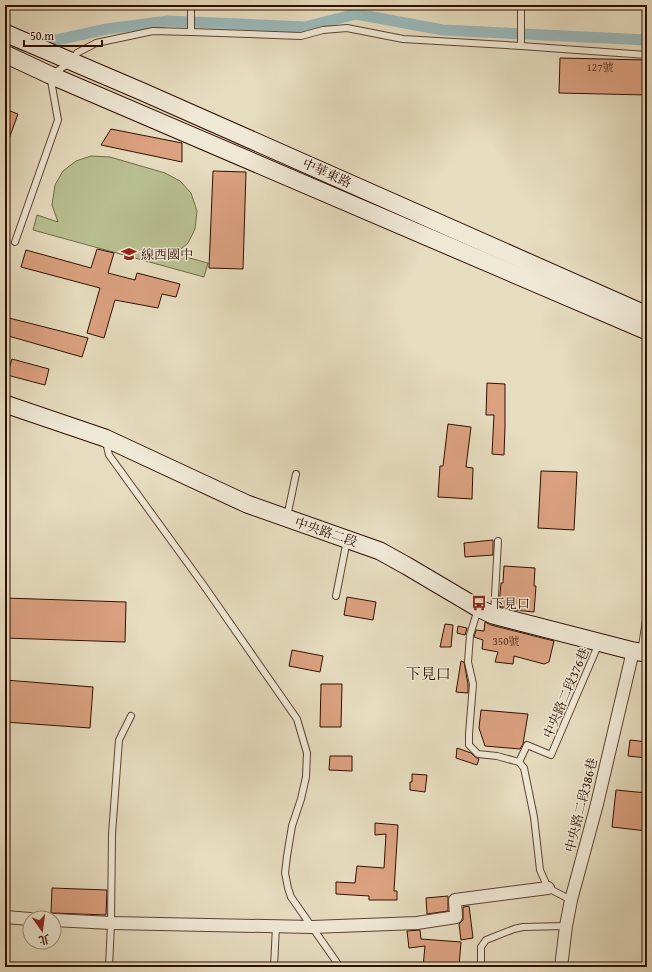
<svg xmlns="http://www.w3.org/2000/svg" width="652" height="972" viewBox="0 0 652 972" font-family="'Gentium Book Plus','Noto Serif TC',serif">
<rect width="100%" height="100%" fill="#e6dcbf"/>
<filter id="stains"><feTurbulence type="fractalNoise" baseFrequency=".005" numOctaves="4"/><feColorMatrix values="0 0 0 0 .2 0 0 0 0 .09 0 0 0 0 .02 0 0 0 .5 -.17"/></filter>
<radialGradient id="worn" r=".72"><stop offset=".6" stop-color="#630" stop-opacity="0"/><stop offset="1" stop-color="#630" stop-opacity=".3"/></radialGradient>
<polygon fill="#b8bf90" stroke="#746748" points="91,156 110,157 165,173 180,181 191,193 197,211 195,229 188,243 175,254 208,263 204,277 33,230 37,215 58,222 52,205 55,185 63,171 76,161"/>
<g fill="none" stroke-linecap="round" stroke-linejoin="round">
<polyline stroke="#9ab9bb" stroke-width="11" points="5,51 107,29 168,21 305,27 356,14 443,30 647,40"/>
</g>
<g fill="#dba180" stroke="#300f01">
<polygon points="560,58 647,60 647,95 559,93"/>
<polygon points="5,109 18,114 6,147 5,147"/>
<polygon points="111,129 182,143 182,162 101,145"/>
<polygon points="213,171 246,172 243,269 209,268"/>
<polygon points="97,249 114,253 108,273 135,280 137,273 180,284 176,297 162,294 158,308 115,300 104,338 87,333 100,288 21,267 26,250 91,268"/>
<polygon points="5,317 88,338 82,357 5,335"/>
<polygon points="12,359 49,369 45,385 7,375"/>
<polygon points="487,383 505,384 505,426 504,455 492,454 494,415 486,415"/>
<polygon points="448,424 471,427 466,467 473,468 472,499 438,497 440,466 443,466"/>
<polygon points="541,471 577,472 574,530 538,528"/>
<polygon points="493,540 493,555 465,557 464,543"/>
<polygon points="504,566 535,568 534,586 536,586 534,612 514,610 499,606 501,583 503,583"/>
<polygon points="347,597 376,602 373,620 344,615"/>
<polygon points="5,598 126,602 125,642 5,638"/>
<polygon points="485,622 491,625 554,641 549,662 544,664 514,656 513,664 495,662 498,652 482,649 483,640 474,637 476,630 484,631"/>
<polygon points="445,624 453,625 451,647 440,647"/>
<polygon points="458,626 467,628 465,635 457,633"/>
<polygon points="292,650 323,656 320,672 289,666"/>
<polygon points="461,661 464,662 468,684 468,693 456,692"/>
<polygon points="5,680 93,687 90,728 5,722"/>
<polygon points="321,684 342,684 341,727 320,727"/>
<polygon points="481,710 528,714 523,744 520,749 485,746 479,728"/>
<polygon points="630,740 647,742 647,758 628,756"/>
<polygon points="457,748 471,753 475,757 479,759 477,765 456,758"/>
<polygon points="330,756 352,756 352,771 329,770"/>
<polygon points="412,774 427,775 425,792 410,790 410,782 412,782"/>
<polygon points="616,790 647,793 647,831 612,827"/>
<polygon points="375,823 398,825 394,891 397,891 397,900 369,900 369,896 336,894 336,882 355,883 357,866 384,868 386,834 375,835"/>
<polygon points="52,888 107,890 106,915 54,913 51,913"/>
<polygon points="448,896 448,911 427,914 426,898"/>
<polygon points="469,906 473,938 461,940 459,924 463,920 463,907"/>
<polygon points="420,930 421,939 461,942 459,967 423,967 425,946 409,948 407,931"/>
</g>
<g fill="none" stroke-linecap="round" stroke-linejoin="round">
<g stroke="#5e4230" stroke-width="8">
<g id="lane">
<polyline points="191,5 191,32"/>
<polyline points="521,46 521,5"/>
<polyline points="15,242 58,120 50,75 72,62 77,53 96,43 153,31 191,32 301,36 323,30 347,28 403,39 521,46 647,55"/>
<polyline points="106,442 109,455 202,583 297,719 307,753 306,777 301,799 292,826 287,856 285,873 288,888 291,897 340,967"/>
<polyline points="287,517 296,474"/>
<polyline points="336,596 347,540"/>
<polyline points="478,609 470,635 468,662 473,684 469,734 469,745 478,754 497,756 519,762 524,768 534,817 540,870 548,888 571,900"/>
<polyline points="494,613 498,541"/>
<polyline points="641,652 647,614"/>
<polyline points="519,762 527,745 551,755 599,643"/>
<polyline points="109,967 111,923 112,834 119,740 131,716"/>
<polyline points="274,967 276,926"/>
<polyline points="481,967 481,947 486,940 514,929 523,927 566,926"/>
</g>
</g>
<g stroke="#5e4230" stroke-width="14">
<g id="street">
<polyline points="5,917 30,919"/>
<polyline points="54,920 111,923 312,927 417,923 456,917 455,900 548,888"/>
<polyline points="561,967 566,926 571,900 597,804 633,651"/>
</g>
</g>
<g stroke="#300f01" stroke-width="19">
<g id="secondary">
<polyline points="5,33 143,92 647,315"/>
<polyline points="5,54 50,75 647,331"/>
<polyline points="5,404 105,438 247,504 380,551 407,566 478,608 493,615 633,651 647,653"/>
</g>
</g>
<use href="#lane" stroke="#efe8d5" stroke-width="6"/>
<use href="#street" stroke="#efe8d5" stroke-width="12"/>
<use href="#secondary" stroke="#efe8d5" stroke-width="17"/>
</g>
<defs>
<g id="school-bare" transform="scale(1.2)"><path d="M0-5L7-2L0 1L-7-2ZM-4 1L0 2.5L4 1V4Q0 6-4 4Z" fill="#8f2418" stroke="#efe8d5" stroke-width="2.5" paint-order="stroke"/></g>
<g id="bus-bare" transform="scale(1.2)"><path d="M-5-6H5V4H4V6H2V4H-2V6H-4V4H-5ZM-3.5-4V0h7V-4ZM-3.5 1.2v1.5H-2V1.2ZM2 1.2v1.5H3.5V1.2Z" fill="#8f2418" stroke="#efe8d5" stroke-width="2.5" paint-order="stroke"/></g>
</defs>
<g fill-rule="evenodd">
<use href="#school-bare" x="129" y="254"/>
<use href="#bus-bare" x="479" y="603"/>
</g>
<g text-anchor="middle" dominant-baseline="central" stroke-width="3" stroke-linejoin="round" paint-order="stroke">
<g font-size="11" fill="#5b3421">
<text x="600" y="67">127號</text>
<text x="506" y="641">350號</text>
</g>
<g font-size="13" fill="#300f01" stroke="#efe8d5">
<text transform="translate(327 173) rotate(24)">中華東路</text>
<text transform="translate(326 532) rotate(19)">中央路二段</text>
<text transform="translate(566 693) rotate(-67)">中央路二段376巷</text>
<text transform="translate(581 805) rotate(-76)">中央路二段386巷</text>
</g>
<g font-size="13" fill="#300f01" stroke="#efe8d5" text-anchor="start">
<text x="141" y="254">線西國中</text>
<text x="491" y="603">下見口</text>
</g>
<g font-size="15" fill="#300f01" stroke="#efe8d5">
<text x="428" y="673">下見口</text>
</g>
</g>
<rect width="652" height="972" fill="none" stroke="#e6dcbf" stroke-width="20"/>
<rect x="6" y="6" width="640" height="960" fill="none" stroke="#300f01" stroke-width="2"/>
<rect x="10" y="10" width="632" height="952" fill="none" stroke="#300f01"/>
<g transform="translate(42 930) rotate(166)"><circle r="19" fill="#efe8d5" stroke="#a39180"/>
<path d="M0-3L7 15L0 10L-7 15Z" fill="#8f2418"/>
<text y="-6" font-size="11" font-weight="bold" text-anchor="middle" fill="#300f01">北</text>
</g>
<path d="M24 40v6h78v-6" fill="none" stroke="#300f01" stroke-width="2"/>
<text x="30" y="40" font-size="12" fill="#300f01" stroke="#efe8d5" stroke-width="3" paint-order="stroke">50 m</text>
<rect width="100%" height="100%" filter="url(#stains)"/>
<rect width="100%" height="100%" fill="url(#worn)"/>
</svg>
